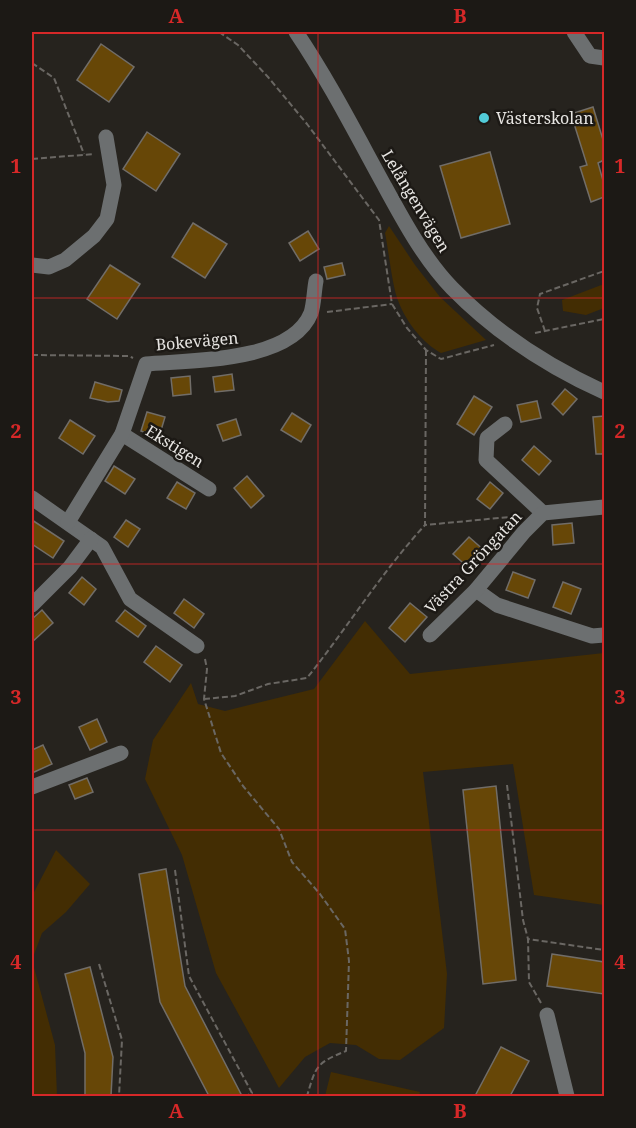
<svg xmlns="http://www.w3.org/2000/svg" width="636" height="1128" viewBox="0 0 636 1128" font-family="'Noto Serif',serif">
<rect width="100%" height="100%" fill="#26231e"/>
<g fill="#432d03">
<path d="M389,226L415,265L440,297L486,340L441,353C423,343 407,323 399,303C392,287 389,252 385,233Z"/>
<polygon points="604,284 604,308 586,315 563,311 562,300"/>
<polygon points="365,621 410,674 604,653 604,905 534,895 513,764 423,772 447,974 444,1028 400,1060 379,1059 356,1045 330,1043 305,1057 279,1088 216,973 182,855 145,779 153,740 191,683 198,704 225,711 314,689"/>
<polygon points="56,850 90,884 66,912 42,933 32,960 55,1045 57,1096 32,1096 32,896"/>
<polygon points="331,1072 420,1092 419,1096 325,1096"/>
</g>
<g fill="#674707" stroke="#716d68" stroke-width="1.5">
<polygon points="101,44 134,67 109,102 77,80"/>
<polygon points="593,107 604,143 604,160 598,163 604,184 604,197 591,202 580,167 587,165 571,114"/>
<polygon points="147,132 180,154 156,191 123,169"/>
<polygon points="490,152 510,224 461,238 440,166"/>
<polygon points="193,223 227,244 205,278 172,257"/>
<polygon points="308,231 319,249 300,261 289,243"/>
<polygon points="342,263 345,275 327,279 324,267"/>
<polygon points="110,265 140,284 117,319 87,299"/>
<polygon points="232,374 234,390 215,392 213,377"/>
<polygon points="190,376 191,394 173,396 171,378"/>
<polygon points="95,382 122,390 119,401 108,402 90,398"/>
<polygon points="565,389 577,399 563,415 552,404"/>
<polygon points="474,396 492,407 474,435 457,424"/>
<polygon points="537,401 541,418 521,422 517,405"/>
<polygon points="147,412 165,417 159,437 141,431"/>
<polygon points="292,413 311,425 301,442 281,430"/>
<polygon points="604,416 604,454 596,454 593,417"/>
<polygon points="236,419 241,435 223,441 217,425"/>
<polygon points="70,420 95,436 83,454 59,438"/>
<polygon points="534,446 551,461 539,475 522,460"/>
<polygon points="114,466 135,479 125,494 105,481"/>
<polygon points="247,476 264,496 251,508 234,488"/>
<polygon points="177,482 195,493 186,509 167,498"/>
<polygon points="490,482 503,493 490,509 477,499"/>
<polygon points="32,520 64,541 53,558 32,544"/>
<polygon points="126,520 140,529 128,547 114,537"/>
<polygon points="572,523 574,543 553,545 552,525"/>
<polygon points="469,537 486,552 470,569 453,554"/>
<polygon points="513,572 535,580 528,598 506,590"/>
<polygon points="82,577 96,589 84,605 69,593"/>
<polygon points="563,582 581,589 571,614 553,607"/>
<polygon points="184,599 204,614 194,628 174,613"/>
<polygon points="410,603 427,617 405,642 389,628"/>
<polygon points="42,610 53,623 32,642 32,619"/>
<polygon points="125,610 146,626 138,637 116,621"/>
<polygon points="156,646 182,665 170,682 144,662"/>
<polygon points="97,719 107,742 90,750 79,727"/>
<polygon points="43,745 52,764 32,773 32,750"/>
<polygon points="87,778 93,792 75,799 69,785"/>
<polygon points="496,786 516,980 483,984 463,790"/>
<polygon points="166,869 185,986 242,1096 209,1096 160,1002 139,874"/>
<polygon points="552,954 604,962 604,994 547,986"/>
<polygon points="90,967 113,1057 111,1096 85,1096 85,1053 65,974"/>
<polygon points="501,1047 529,1061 510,1096 475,1096"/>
</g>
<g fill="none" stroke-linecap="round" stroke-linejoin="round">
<g stroke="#6a6763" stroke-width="2" stroke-dasharray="6 3" stroke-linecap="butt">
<polyline points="219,32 238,45 268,77 307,124 379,220 392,304 407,328 426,350 441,359 494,345"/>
<polyline points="32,63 54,78 84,154"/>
<polyline points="32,159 94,154"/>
<polyline points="327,312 392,304"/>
<polyline points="545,331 537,308 540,294 604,271"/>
<polyline points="535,333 604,319"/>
<polyline points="426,350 425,525 520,516"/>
<polyline points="32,355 129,356 133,358"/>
<path d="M205,659L207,669L204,699L221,753L243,786L279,829L292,862L320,894L345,929L349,961L346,1051C316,1063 316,1066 307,1096"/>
<path d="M204,699L235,696L268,684L307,678C347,628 381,573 425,525"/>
<polyline points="507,785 523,920 528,939"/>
<polyline points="175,870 189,976 252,1093 246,1096"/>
<polyline points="99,964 122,1040 119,1096"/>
<polyline points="541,1003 529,982 528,939 604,950"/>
</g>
<g stroke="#6c6f70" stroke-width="15">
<path d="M296,32C329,81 356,134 384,185C403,220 424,259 452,288C495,332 549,367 604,392"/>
<polyline points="574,32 590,56 604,58"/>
<polyline points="32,265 49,267 65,260 94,236 107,219 114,185 106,137"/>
<polyline points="505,424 487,438 486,460 543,513"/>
<polyline points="122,434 209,489"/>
<polyline points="32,498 102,547 130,599 197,646"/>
<path d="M68,522L122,434L146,364C190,360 291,363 311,313C314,304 314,291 316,281"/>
<polyline points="476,590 497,605 592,636 604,635"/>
<polyline points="32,605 70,567 91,539"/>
<polyline points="430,635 476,590 524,532 543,513 604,507"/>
<polyline points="32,787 121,753"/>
<polyline points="547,1015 567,1096"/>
</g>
</g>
<path fill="none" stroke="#d62828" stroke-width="1.5" stroke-opacity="0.55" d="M318,32V1096M32,298H604M32,564H604M32,830H604"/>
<circle fill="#52cbd8" stroke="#1c1915" stroke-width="2" cx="484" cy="118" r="6"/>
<g text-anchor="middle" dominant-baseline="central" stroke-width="5" stroke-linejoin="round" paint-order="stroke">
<g font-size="16" fill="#e7e5e2" stroke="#1c1915" text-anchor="start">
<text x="496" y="118">Västerskolan</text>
</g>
<g font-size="16" fill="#e7e5e2" stroke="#1c1915">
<text transform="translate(416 201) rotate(59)">Lelångenvägen</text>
<text transform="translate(197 341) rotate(-5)">Bokevägen</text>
<text transform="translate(175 446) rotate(32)">Ekstigen</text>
<text transform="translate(473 562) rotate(-47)">Västra Gröngatan</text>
</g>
</g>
<rect width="636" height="1128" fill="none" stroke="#1c1915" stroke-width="66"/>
<rect x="33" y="33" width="570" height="1062" fill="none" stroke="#d62828" stroke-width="2"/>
<g font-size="20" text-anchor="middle" font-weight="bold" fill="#d62828">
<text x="176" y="23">A</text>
<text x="460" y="23">B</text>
<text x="16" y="173">1</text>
<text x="620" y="173">1</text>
<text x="16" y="438">2</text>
<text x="620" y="438">2</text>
<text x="16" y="704">3</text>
<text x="620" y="704">3</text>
<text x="16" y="969">4</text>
<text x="620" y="969">4</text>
<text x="176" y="1118">A</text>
<text x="460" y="1118">B</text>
</g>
</svg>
